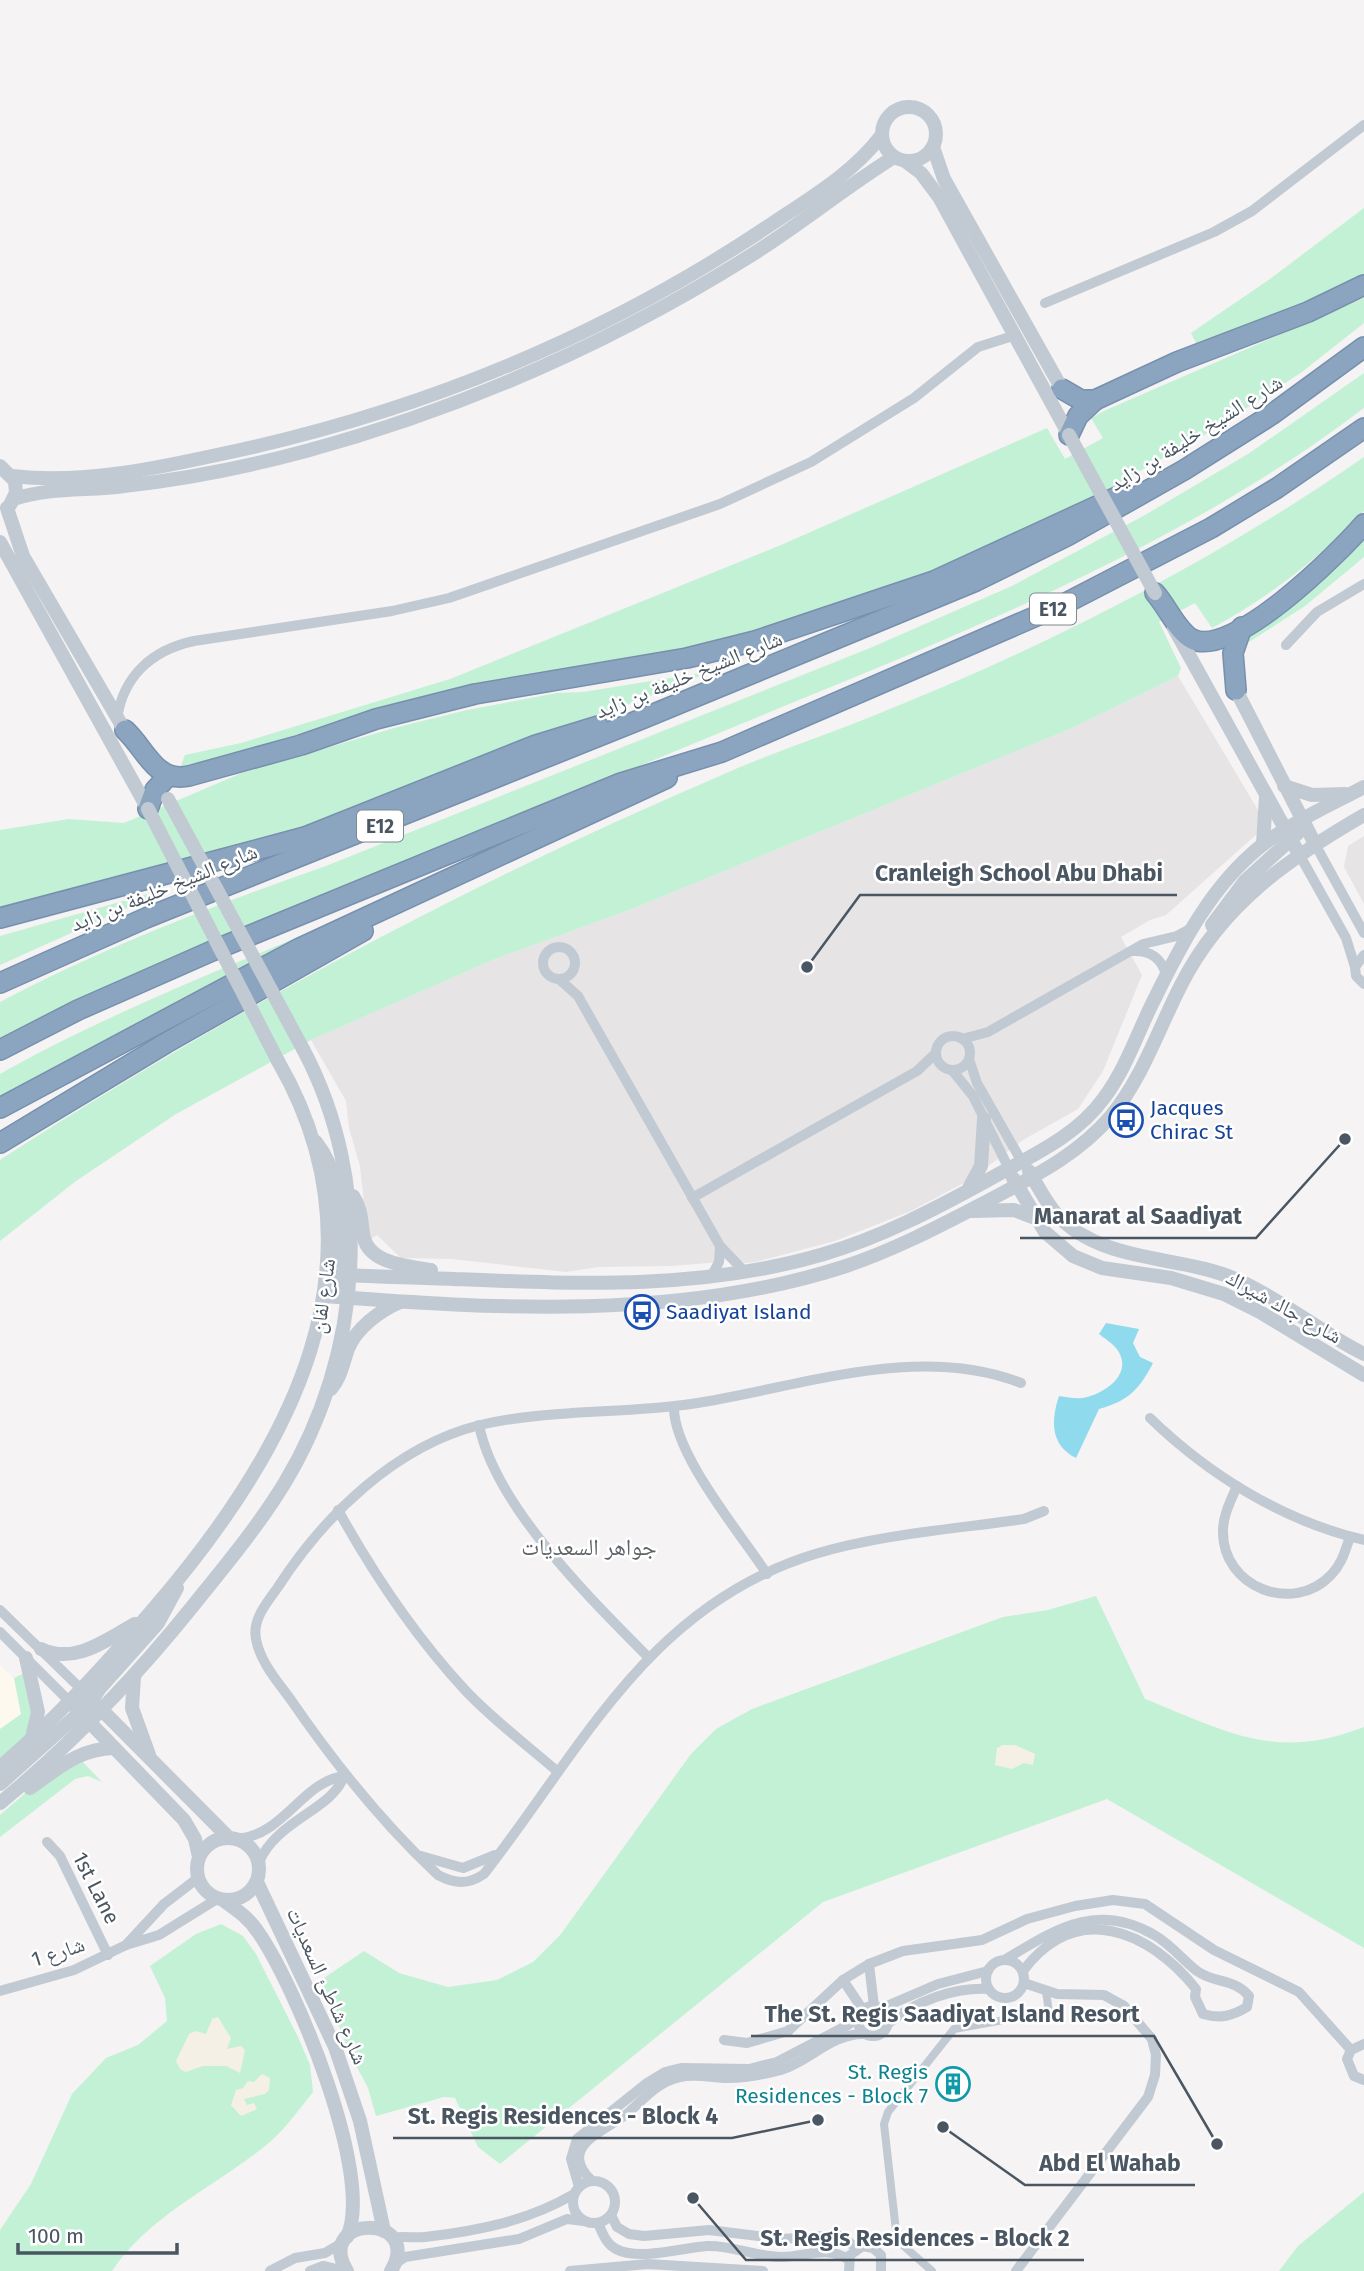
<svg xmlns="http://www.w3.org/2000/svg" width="1364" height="2271" viewBox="0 0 1364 2271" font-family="'Fira Sans','Noto Naskh Arabic',sans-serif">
<rect width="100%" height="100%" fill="#f5f3f3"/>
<polygon fill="#fdf9ef" points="0,1665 14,1678 21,1715 0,1729"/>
<g fill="#e6e4e5">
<polygon points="1178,676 1267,825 1166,915 1150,920 1121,937 1142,975 1103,1071 1078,1109 1023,1140 971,1179 911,1211 835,1241 755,1262 745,1263 731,1256 720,1262 672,1266 598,1267 566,1272 452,1259 401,1258 377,1235 368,1241 360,1166 349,1128 346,1101 311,1040 495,959 632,909 1070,729"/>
<polygon points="1364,836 1364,904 1344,867 1348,846"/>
</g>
<g fill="#c3f1d5">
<polygon points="1364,208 1364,275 1330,293 1197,345 1191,333 1270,279"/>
<polygon points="1364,298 1364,323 1302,372 1206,434 1001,549 733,642 315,730 180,768 185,755 241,743 450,679 781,545 1047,428 1065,459 1103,438 1091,418 1106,410"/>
<path d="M1364,373V408C1208,527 1023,608 843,682C689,745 535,810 381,872C253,925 122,973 0,1039V1002C104,947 215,905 326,866L870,648L1012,586L1145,515L1248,454Z"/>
<path d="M1364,457V511C1319,558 1270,597 1212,628L1195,603L1159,622L1181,668L1178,676L1070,729L632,909L495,959L311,1040L176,1114L76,1181L0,1241V1160C229,1012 471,882 722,775C771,753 823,736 873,716C1044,648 1213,562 1364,457Z"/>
<path d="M1364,540V557L1305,606L1249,642L1248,636C1292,609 1330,578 1364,540Z"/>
<polygon points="713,671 320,826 0,912 0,830 69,819 124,823 242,773 394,728 467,710 557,693 583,692"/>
<polygon points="162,890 149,898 0,965 0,936"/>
<path d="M360,911L0,1104V1074C115,1009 239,963 360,911Z"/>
<path d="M1096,1596L1145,1699C1226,1731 1275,1762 1364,1727V1948L1107,1799L823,1902L500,2164L478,2147L455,2098L444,2097L376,2116L368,2088L350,2054L321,1980L364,1951L399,1973L448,1987L497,1980L533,1962L561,1934L691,1754L716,1729L752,1709L1003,1617L1048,1610Z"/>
<polygon points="22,1674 38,1691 43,1720 0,1758 0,1729 21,1714 14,1678"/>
<polygon points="73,1752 102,1782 88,1776 75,1779 0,1837 0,1815"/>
<path d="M221,1924L243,1936L256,1954L298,2037L310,2065L313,2092C300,2108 287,2127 271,2141C218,2186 152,2212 112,2271H0V2230L31,2184L72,2094L106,2058L138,2045L167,2021L165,1998L150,1966L196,1934Z"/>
<polygon points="1364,2192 1364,2271 1279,2271 1298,2246"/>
</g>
<g fill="#f5f0e5">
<polygon points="1003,1745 1015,1745 1035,1754 1033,1765 1024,1763 1012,1769 995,1765 997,1748"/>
<polygon points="218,2017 231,2038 227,2049 241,2046 245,2050 240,2073 226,2066 203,2066 186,2072 180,2069 176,2061 189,2034 195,2031 206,2034 212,2019"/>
<polygon points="262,2074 270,2078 269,2090 265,2094 244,2099 247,2105 254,2103 257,2109 241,2116 231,2105 236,2090 243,2088 248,2081 254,2082"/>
</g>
<path fill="#90daee" d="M1106,1323L1139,1329L1133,1343L1140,1357L1153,1363C1139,1390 1128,1401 1099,1409L1076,1458C1050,1445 1051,1420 1059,1396C1067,1397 1075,1399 1082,1398C1104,1395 1136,1373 1116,1348C1112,1343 1104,1338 1099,1334Z"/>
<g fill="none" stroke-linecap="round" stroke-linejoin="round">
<g stroke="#7690ad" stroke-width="22">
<g id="motorway">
<polyline points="1062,389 1081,400 1095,400 1177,362 1308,312 1364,285"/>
<polyline points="1069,435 1078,416 1095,400"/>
<path d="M1155,593C1167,606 1177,631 1192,639C1232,660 1339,553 1364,524"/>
<polyline points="1236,690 1233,653 1242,627"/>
<path d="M125,730C146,749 155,783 189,776L301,745L376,719L475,694L687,658L755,641L934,581L1121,495"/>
<polyline points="148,809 155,790 168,776"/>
<polyline points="0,918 305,837 536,745 598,726"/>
<polyline points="0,983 146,918 644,718 976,581 1067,536 1184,470 1271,415 1364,347"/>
<polyline points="0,1050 78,1010 212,951 621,783 722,752 1062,605 1211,528 1277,488 1364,428"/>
<polyline points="0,1108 300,948 667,778"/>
<polyline points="0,1143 166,1043 363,931"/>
</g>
</g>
<polyline stroke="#c1cad2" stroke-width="8" points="932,2271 897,2240 884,2124 888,2112 954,2029 1049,2012 1046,1992"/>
<g stroke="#c1cad2" stroke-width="10">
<polyline points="1045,303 1214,232 1252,211 1364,125"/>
<polyline points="1286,645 1317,612 1364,584"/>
<path d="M117,719C123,676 152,650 194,641L392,611L449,598L720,504L811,462L914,398L978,347L1016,335"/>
<polyline points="1315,844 1364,933"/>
<polyline points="1299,854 1346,938 1355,967"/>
<circle cx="559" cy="963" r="16"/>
<path d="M1132,951C1150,950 1162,958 1166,975"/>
<polyline points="1364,955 1355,967 1356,976 1364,984"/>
<polyline points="559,979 578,996 720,1246 745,1272"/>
<circle cx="953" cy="1053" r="17"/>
<polyline points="962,1039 988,1032 1143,944 1177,936 1190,929"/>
<polyline points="969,1059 977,1083 1022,1162"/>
<polyline points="952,1070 973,1096 1009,1169"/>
<polyline points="692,1198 917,1071 936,1053"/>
<polyline points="711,1277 719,1262 720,1246"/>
<path d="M1021,1383C917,1342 797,1388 691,1404C622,1414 549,1409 480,1425C395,1446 324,1516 278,1587C267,1603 252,1619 256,1639C260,1662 278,1682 291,1700C335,1764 381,1822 438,1875C455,1884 468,1885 484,1874C583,1747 649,1605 815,1554C882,1534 955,1529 1024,1519L1044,1511"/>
<path d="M674,1407C673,1453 740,1533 767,1574"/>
<path d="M1150,1418C1209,1475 1283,1521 1364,1540"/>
<path d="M479,1425C495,1506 591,1599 648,1657"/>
<path d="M1237,1486C1231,1500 1223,1515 1223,1531C1222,1587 1293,1615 1331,1575C1342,1564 1345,1551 1350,1537"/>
<path d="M338,1510C374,1575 414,1635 465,1690C493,1720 527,1745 558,1772"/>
<polyline points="0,1610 82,1690"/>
<polyline points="0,1632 70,1702"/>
<path d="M238,1839C285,1834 302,1782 344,1776C332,1810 277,1820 259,1862"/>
<polyline points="47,1842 60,1856 108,1955"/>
<polyline points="421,1856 463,1868 495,1855"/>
<polyline points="126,1945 164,1904 198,1878"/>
<path d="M1006,1959C1056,1929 1097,1901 1156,1936C1171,1945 1183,1960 1197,1971C1215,1984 1234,1978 1249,1996L1247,2007C1232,2016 1221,2019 1203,2014L1195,1997L1196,1989C1149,1930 1076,1900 1023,1971"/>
<circle cx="1005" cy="1979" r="19"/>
<polyline points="869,1964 874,2006"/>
<polyline points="843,1980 863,2010"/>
<polyline points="0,1991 74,1970 126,1945 159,1935 217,1899"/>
<circle cx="873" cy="2021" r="15"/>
<polyline points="882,2008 938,1984 988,1971"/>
<path d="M889,2023C915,2001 955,1987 989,1989"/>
<polyline points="724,2040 747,2043 788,2031 843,1980 869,1964 903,1951 982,1940 1027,1919 1075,1906 1113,1900 1145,1904 1214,1950 1299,1992 1351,2050"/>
<polyline points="1364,2044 1351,2050 1347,2059 1354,2076 1364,2080"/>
<circle cx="594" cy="2202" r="21"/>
<path d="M592,2181C555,2146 606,2131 628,2113C645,2098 657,2082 680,2077C694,2074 709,2077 723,2078C743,2079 762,2075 781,2070C810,2061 831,2034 863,2034"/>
<polyline points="579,2187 571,2159 577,2139 647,2083 665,2072 681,2068 749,2069 777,2062 848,2025 859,2015"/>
<polyline points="611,2215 617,2227 629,2234 644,2236 709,2230 782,2239 838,2235 857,2248"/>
<path d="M598,2223C602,2232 606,2244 616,2249C638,2261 682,2248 707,2246C732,2245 756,2257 781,2257C807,2257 824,2245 848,2259"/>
<path d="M392,2238C403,2236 414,2238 425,2237C478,2231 528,2221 574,2194"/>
<polyline points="395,2264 405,2257 519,2239 567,2219 584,2221"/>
<polyline points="270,2271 295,2258 325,2253 345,2241"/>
<polyline points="310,2271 323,2266 345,2271"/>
<polyline points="570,2271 648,2264 763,2271"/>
<polyline points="849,2271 850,2255 863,2246 873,2248 881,2255 881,2271"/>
<polyline points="1016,2271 1148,2097 1155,2075 1156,2055 1152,2039 1124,2006 1104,1995 1057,1994 1024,1983"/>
</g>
<g stroke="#c1cad2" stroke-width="14">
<circle cx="909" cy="134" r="27"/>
<polyline points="933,147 944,179 1062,389"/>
<polyline points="905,161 921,173 939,197 1069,435"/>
<polyline points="0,466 15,481 16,493 10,505"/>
<path d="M12,476C78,484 148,470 212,456C412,415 600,339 770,225C810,198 852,174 881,136"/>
<path d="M14,499C49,487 89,491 124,486C186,479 247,467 306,451C464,408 611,343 750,256C800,225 844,188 894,157"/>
<polyline points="7,508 23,556 128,736"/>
<polyline points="0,542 148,809"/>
<polyline points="1174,628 1299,854"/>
<polyline points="1236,690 1315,844"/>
<polyline points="1284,786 1312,795 1345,794"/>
<polyline points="1263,844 1266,797"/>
<polyline points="1212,925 1245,881 1298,833"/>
<path d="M316,1142C351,1187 333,1233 340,1284"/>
<path d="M1029,1171C1038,1186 1046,1203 1058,1216C1105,1265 1182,1254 1240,1281C1284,1301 1321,1333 1364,1354"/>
<polyline points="1013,1178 1045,1232 1073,1256 1102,1268 1171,1278 1224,1294 1260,1312 1364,1375"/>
<polyline points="969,1188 981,1166 984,1119"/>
<path d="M353,1196C361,1208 361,1219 363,1233C366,1264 408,1266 431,1270"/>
<polyline points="972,1211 1014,1210 1035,1218"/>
<path d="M328,1274C370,1277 411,1277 453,1279C578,1284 702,1290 824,1254C882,1237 935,1209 988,1180C1029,1157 1076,1137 1104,1098C1127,1067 1138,1031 1155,998C1182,943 1212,885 1261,846C1292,822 1330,805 1364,787"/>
<path d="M325,1296C495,1309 678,1320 843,1267C892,1251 938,1227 984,1203C1030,1178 1076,1157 1111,1116C1143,1077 1158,1030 1181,985C1222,904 1288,859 1364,815"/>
<path d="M331,1389C341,1377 343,1363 348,1349C356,1328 381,1310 400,1302"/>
<path d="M41,1649C75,1665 106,1640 135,1624"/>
<polyline points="26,1658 38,1712 32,1738"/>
<polyline points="134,1677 132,1708 149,1755"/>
<polyline points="82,1690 229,1838"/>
<polyline points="70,1702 184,1820 195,1839 199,1857"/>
<polyline points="87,1708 100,1688 158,1623 177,1588"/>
<path d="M0,1767C57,1718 106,1664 155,1607C289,1451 394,1262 278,1061"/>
<polyline points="0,1784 76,1716 83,1705"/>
<path d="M30,1788C59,1768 78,1749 114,1748"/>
<path d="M0,1803C72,1744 134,1679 192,1607C224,1567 257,1528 284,1484C363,1354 375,1184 303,1049"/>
<circle cx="228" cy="1869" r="31"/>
<polyline points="257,1882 335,2047 360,2121 384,2231"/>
<path d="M223,1900C237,1910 249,1918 258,1932C296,1986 375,2177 347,2237"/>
<path d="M347,2271C313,2214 425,2213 391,2271"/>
</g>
<use href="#motorway" stroke="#8ba5c1" stroke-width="19"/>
<g stroke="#c1cad2" stroke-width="14">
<polyline points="1069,435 1155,593"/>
<polyline points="168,799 303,1049"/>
<polyline points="148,809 278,1061"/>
</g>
</g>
<defs>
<g id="bus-ring" transform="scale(1.75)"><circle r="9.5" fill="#fff" stroke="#1a4fb4" stroke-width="1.5"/><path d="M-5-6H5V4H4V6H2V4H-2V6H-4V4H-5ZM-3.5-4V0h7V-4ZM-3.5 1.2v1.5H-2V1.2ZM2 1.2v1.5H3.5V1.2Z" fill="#1a4fb4"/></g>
<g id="building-ring" transform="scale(1.75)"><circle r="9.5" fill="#fff" stroke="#0f9aa8" stroke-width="1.5"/><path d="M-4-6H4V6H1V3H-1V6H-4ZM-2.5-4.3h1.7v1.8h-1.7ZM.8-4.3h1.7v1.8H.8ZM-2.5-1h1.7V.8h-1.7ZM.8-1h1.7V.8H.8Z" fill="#0f9aa8"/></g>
</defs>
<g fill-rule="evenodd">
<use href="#bus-ring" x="1126" y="1120"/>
<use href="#bus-ring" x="642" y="1312"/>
<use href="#building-ring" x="953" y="2084"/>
</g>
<g text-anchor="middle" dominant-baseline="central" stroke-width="5" stroke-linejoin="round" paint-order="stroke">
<g fill="#fff" stroke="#808990" stroke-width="2">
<rect x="1030" y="593.5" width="46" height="31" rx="5"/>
<rect x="357" y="810.5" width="46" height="31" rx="5"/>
</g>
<g font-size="19" font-weight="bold" fill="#4a5661">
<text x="1053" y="609">E12</text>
<text x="380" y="826">E12</text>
</g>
<g font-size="21" fill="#4a5661" stroke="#fff">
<text transform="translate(1196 433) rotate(-32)">شارع الشيخ خليفة بن زايد</text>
<text transform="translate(689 675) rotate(-22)">شارع الشيخ خليفة بن زايد</text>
<text transform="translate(164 888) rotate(-22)">شارع الشيخ خليفة بن زايد</text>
<text transform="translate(323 1296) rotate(-82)">شارع لفان</text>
<text transform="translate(1284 1307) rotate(29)">شارع جاك شيراك</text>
<text transform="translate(96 1888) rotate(63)">1st Lane</text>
<text transform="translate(58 1952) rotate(-18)">شارع 1</text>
<text transform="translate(327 1986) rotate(66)">شارع شاطئ السعديات</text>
</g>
<g font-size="21" fill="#164399" stroke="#fff" text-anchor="start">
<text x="1150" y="1108">Jacques<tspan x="1150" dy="24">Chirac St</tspan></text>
<text x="666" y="1312">Saadiyat Island</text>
</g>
<g font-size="21" fill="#0d838f" stroke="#fff" text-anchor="end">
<text x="928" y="2072">St. Regis<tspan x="928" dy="24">Residences - Block 7</tspan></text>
</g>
<g font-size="23" fill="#5f6368" stroke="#fff">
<text x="589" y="1547">جواهر السعديات</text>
</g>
</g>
<path fill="none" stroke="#4a5661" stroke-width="2.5" d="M807 967L860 895H1177M1345 1139L1256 1238H1020M1217 2144L1154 2036H751M818 2120L732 2138H393M943 2127L1025 2185H1195M693 2198L746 2260H1084"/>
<g fill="#4a5661" stroke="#fff" stroke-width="2.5">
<circle cx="807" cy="967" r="7"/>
<circle cx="1345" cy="1139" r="7"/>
<circle cx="1217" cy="2144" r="7"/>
<circle cx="818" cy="2120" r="7"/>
<circle cx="943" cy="2127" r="7"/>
<circle cx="693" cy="2198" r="7"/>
</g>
<g font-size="23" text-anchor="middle" font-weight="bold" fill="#4a5661" stroke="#fff" stroke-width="5" stroke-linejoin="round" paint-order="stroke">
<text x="1019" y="881">Cranleigh School Abu Dhabi</text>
<text x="1138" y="1224">Manarat al Saadiyat</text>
<text x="952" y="2022">The St. Regis Saadiyat Island Resort</text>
<text x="563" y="2124">St. Regis Residences - Block 4</text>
<text x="1110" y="2171">Abd El Wahab</text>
<text x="915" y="2246">St. Regis Residences - Block 2</text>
</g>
<path d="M18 2243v10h159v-10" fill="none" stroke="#4a5661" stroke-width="3.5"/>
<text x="28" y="2243" font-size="21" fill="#4a5661" stroke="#ffffff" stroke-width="5" paint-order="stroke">100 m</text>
</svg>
